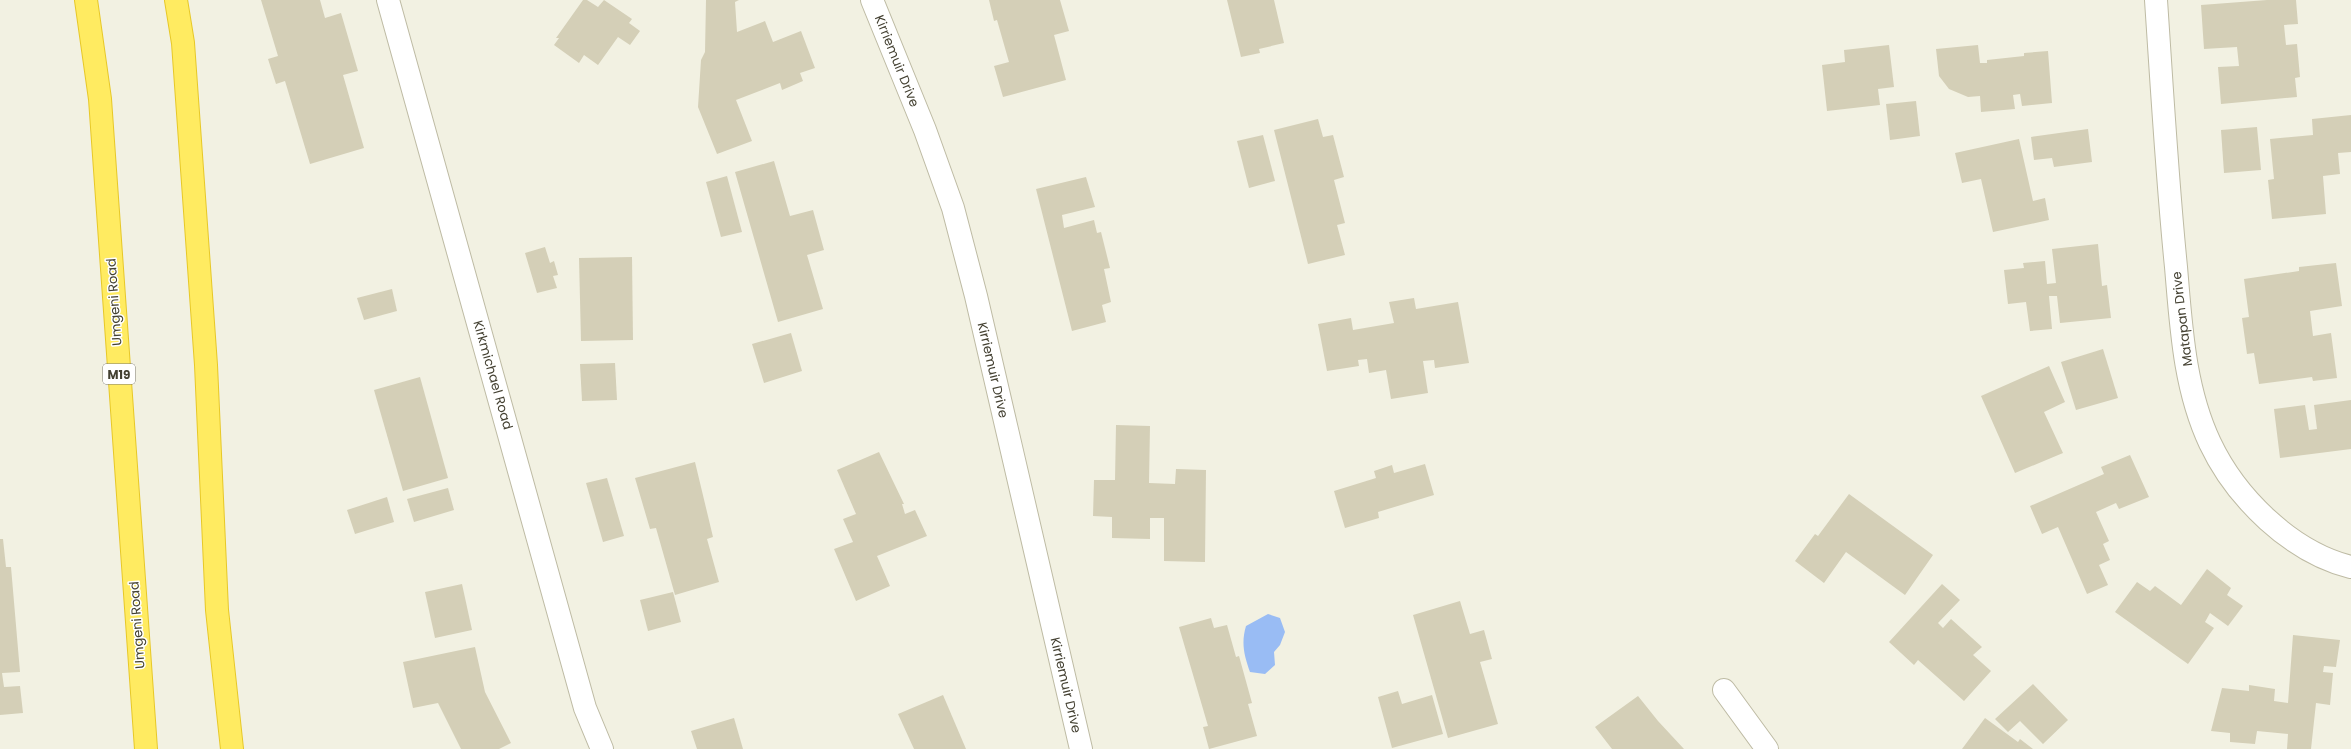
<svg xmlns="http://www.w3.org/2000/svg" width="2351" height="749" viewBox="0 0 2351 749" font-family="Poppins,sans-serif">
<rect width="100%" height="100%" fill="#f2f1e2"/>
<path fill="#99bcf4" d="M1268,614L1280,618L1285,632L1280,645L1274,652L1275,665L1265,674L1250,672C1244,655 1241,643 1246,626Z"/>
<g fill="#d4cfb7">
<polygon points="261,0 320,0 325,18 341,13 358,71 343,75 364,148 310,164 285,81 276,84 268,59 278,56"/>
<polygon points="583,0 587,0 598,7 604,0 632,19 629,23 640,31 630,45 618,37 598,65 584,55 579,63 554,45 559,38 556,38"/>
<polygon points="706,0 739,0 735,2 737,32 765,21 773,42 801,31 815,68 800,73 803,81 782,90 780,83 736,100 752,141 717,154 698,107 701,60 705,52"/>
<polygon points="989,0 1060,0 1069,31 1054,35 1066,80 1003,97 994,66 1009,62 997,20 994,21"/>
<polygon points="1227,0 1274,0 1284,43 1259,49 1260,53 1241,57"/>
<polygon points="2267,0 2296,0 2298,24 2284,25 2286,45 2297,44 2300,77 2295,78 2297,97 2221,104 2218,67 2239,66 2237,47 2204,49 2201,5"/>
<polygon points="1889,45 1894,87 1878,89 1880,105 1827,111 1822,65 1845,62 1844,50"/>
<polygon points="1978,45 1980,63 1987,63 1987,60 2024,56 2024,53 2048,51 2052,103 2022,106 2020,94 2013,95 2015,109 1981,112 1980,96 1968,97 1949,89 1939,76 1936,49"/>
<polygon points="1916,101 1920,136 1890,140 1886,104"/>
<polygon points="2351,115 2351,152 2338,153 2340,174 2323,176 2326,214 2272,219 2268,180 2274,179 2270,139 2313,135 2312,119"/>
<polygon points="1318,119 1323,137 1333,135 1344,177 1334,180 1345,223 1337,225 1345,255 1308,264 1274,130"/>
<polygon points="2257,127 2261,170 2224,173 2221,130"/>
<polygon points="2088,129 2092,162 2054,167 2052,158 2034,160 2031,137"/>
<polygon points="1263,135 1275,181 1249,188 1237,141"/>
<polygon points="2019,139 2033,201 2045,198 2049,220 1993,232 1981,179 1962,183 1955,153"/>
<polygon points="774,161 790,216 813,210 824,250 807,255 823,309 778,322 735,172"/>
<polygon points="727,176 742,232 721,237 706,182"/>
<polygon points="1086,177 1095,207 1062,215 1064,228 1094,220 1097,233 1101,232 1110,268 1104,269 1111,302 1102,305 1106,322 1072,331 1036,189"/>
<polygon points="2098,244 2102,286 2107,285 2111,318 2060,323 2057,296 2049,296 2052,329 2030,331 2026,302 2008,304 2004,270 2024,268 2023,263 2045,261 2047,284 2056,283 2052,249"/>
<polygon points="545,247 550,263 554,261 558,275 553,276 557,288 537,293 525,253"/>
<polygon points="632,257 633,340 581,341 579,258"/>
<polygon points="2336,263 2342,306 2310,311 2313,336 2331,333 2337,378 2313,381 2312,377 2259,384 2254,353 2247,354 2242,318 2249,317 2244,279 2299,271 2299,267"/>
<polygon points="392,289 397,311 364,320 357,298"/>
<polygon points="1414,298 1416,309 1458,302 1469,363 1435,368 1434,360 1423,361 1428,393 1391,399 1386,370 1369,373 1367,359 1358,360 1359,366 1327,371 1318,324 1351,318 1353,330 1394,323 1389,302"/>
<polygon points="791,333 802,371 764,383 752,344"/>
<polygon points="2103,349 2118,398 2076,410 2061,362"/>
<polygon points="615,363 617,400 582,401 580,364"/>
<polygon points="2049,366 2065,402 2044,412 2063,453 2015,473 1981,396"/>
<polygon points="420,377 448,478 403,491 374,390"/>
<polygon points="2351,400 2351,449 2280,458 2274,409 2305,405 2309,430 2317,429 2314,405"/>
<polygon points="1116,425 1150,426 1149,483 1175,484 1176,469 1206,470 1205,562 1164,561 1164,518 1150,518 1150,539 1112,538 1112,517 1093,516 1094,480 1115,480"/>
<polygon points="879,452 904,504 902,504 905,514 915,510 927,536 877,556 890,586 856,601 834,549 853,542 843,519 856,514 837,470"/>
<polygon points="2130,455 2149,497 2119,509 2116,503 2096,512 2109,541 2103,544 2110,560 2099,565 2108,585 2087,594 2058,527 2042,534 2030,506 2104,474 2101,467"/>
<polygon points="695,462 713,537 707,539 719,582 675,595 656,528 650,529 635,478"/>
<polygon points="1425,464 1434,495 1378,512 1379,518 1345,528 1334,491 1376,478 1374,471 1392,465 1394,473"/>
<polygon points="607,478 624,536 603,542 586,483"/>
<polygon points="448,488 454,510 414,522 407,499"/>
<polygon points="1849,494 1933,555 1905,595 1846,552 1824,583 1795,561 1815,534 1818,536"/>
<polygon points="387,497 394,522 355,534 347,510"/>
<polygon points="0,539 3,539 6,567 11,567 20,672 2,673 4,687 20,686 23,713 0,715"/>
<polygon points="2207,569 2231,588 2227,595 2243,606 2228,626 2210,613 2205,622 2214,628 2188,664 2115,612 2137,582 2150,591 2155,586 2181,605"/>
<polygon points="462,584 472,630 435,638 425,592"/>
<polygon points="1942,584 1960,600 1938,623 1943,628 1951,619 1982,647 1973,655 1991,671 1964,701 1918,660 1914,665 1889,642"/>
<polygon points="673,592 681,622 648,631 640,600"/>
<polygon points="1460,601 1470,634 1484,630 1492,659 1480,662 1498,724 1448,738 1413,615"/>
<polygon points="1211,618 1214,628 1227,625 1236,657 1239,656 1252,703 1248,704 1257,736 1209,749 1203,727 1208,726 1179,627"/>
<polygon points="2293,635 2340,640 2336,667 2324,666 2323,672 2333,673 2330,705 2316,703 2311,749 2287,749 2288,734 2257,731 2255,744 2230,742 2230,733 2211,731 2222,688 2249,691 2249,685 2275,689 2274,701 2288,703"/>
<polygon points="475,647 485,692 511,743 499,749 461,749 438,703 413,708 403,662"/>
<polygon points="2033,684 2068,720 2043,744 2020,721 2008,732 1995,719"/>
<polygon points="1398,691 1402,704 1432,695 1443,734 1392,748 1378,697"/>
<polygon points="943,695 966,749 914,749 898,714"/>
<polygon points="1638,696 1658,721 1684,749 1612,749 1595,727"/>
<polygon points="734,718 743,749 697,749 691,731"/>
<polygon points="1985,718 2018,742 2020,739 2033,749 1962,749"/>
</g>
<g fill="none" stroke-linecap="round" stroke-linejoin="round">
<g stroke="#bebba4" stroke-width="24">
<g id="street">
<polyline points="388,0 585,708 602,749"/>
<polyline points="872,0 925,130 953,208 976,296 1081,749"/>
<path d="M2156,0C2162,89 2167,178 2176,267C2181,325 2184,388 2210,443C2236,498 2291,552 2351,567"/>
<polyline points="1724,690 1767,749"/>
</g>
</g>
<g stroke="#e7c828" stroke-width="24">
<g id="highway">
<polyline points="86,0 100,99 146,749"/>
<polyline points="176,0 183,43 206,365 217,610 232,749"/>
</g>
</g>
<use href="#street" stroke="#fff" stroke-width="22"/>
<use href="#highway" stroke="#ffeb61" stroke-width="22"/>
</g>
<g text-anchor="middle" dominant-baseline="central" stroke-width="3" stroke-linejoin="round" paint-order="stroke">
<rect fill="#fff" stroke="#7c7a70" stroke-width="1" x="103" y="364" width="32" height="20" rx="3"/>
<g font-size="12" font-weight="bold" fill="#444132">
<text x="119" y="374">M19</text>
</g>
<g font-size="13" fill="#444132" stroke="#fff">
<text transform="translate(897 61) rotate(68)">Kirriemuir Drive</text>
<text transform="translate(114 302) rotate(-94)">Umgeni Road</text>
<text transform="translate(2182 319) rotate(-97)">Matapan Drive</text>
<text transform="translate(993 370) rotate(77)">Kirriemuir Drive</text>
<text transform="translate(493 375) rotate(74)">Kirkmichael Road</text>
<text transform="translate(137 625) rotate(-94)">Umgeni Road</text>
<text transform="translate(1066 685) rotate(77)">Kirriemuir Drive</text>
</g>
</g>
</svg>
